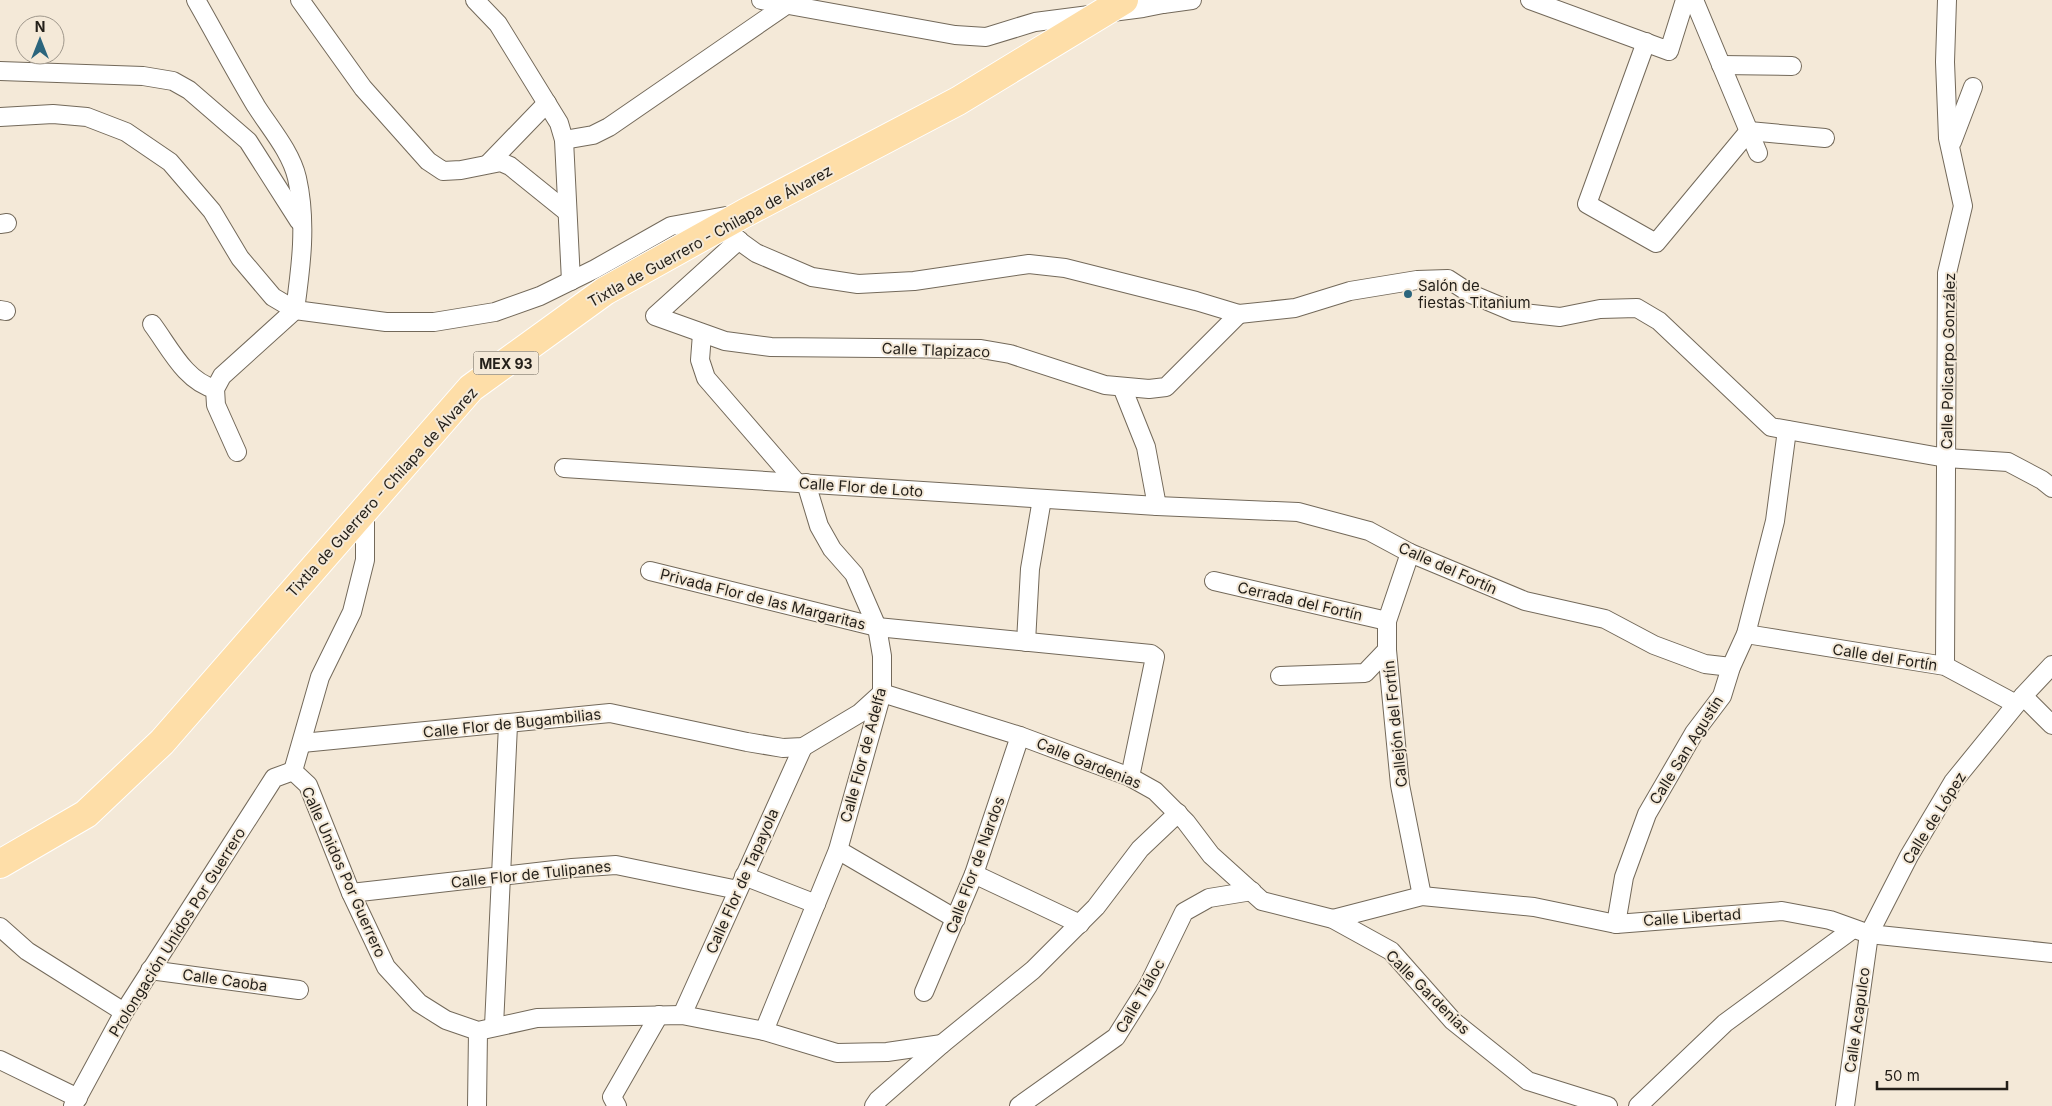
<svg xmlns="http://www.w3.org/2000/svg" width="2052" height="1106" viewBox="0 0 2052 1106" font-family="Inter,sans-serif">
<rect width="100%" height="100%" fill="#f4e9d8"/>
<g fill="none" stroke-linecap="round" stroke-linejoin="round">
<g stroke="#73695a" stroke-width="20">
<g id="street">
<path d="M196,0C216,35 235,71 256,106C270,128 291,152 297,178C307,222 301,267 295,310L222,376L215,389L216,405L237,452"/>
<polyline points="300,0 363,88 428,161 443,171 461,170 501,162 510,166 567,212"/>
<polyline points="475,0 498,24 559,123 564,140 571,281"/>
<polyline points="761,0 955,35 986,37 1035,22 1143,8 1163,4 1167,0"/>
<polyline points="1530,0 1669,51 1685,0"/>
<polyline points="1694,0 1758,153"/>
<polyline points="1163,4 1192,0"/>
<polyline points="1646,42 1587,204 1656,243 1749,131 1825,138"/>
<polyline points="1721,65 1792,66"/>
<polyline points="0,71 143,76 173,81 189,90 248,141 299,221"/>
<polyline points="0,117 53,114 87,117 126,132 170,162 212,211 240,258 273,297 295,310 386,322 434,322 495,312 540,296 595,269 671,226 726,216"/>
<polyline points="564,140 593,135 609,127 792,1"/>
<polyline points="1952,142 1973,87"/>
<polyline points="488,164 547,103"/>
<polyline points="0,224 7,223"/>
<polyline points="720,227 756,253 812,277 858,284 914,281 1029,264 1065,268 1196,301 1239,314 1295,308 1350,291 1417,280 1448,279 1471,294 1514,312 1560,317 1600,309 1637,308 1659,321 1771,427 1946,458 2008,462 2042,480 2052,488"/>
<polyline points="739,240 655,316 725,341 771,347 981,349 1010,354 1105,385 1149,389 1166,387 1239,314"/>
<polyline points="0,310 6,311"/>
<path d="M152,324C170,348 185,381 215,389"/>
<polyline points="702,334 700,360 706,378 796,482"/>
<polyline points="1122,387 1146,447 1157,506"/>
<polyline points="564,468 1157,506 1298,512 1369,531 1410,553 1525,601 1605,619 1654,645 1705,664 1731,667"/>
<polyline points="1410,553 1387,621 1387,650 1400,785 1422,896"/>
<polyline points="650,571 877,627 1151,654 1155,657 1130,777"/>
<polyline points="1214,581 1387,621"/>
<polyline points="1746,634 1945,666 2016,704"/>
<polyline points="1026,642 1030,569 1042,499"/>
<polyline points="1945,666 1947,273 1963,206 1948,138 1945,62 1947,0"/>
<polyline points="1280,676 1365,673 1387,650"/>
<polyline points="2023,696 2052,725"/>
<polyline points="302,743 610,713 747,742 783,748 803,747 860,713 882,693 1020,736 1130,777 1155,791 1186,822 1211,855 1262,901 1333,919 1391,951 1453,1021 1528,1081 1608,1106"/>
<polyline points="293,771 308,785 351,893 386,967 419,1003 446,1020 478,1031 537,1018 682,1015 764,1031 837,1053 887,1052 942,1044"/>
<polyline points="293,771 320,677 352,612 365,560 365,509"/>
<polyline points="838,850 956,919"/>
<polyline points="974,874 1080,924"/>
<polyline points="744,876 816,904"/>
<polyline points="351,893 572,868 616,865 738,890"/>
<polyline points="1333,919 1422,896 1534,907 1616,924 1782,911 1830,920 1869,934 2052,953"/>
<polyline points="1616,924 1624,877 1647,814 1694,733 1722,696 1731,667 1746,634 1775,521 1787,430"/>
<polyline points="0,927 27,951 124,1012"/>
<polyline points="150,970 299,990"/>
<polyline points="924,992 974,874 1020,736"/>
<polyline points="682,1015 803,747"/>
<polyline points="494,1026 508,725"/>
<polyline points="764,1031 838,850 882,693 882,656 877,627 854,574 832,549 819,526 806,483"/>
<polyline points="0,1060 78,1098"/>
<polyline points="73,1106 124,1012 274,778 293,771"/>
<polyline points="477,1106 478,1031"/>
<polyline points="617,1106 612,1097 659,1015"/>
<polyline points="874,1106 878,1100 942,1044 1033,970 1096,907 1140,849 1178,813"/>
<polyline points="1019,1106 1116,1037 1148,986 1184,912 1209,898 1252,891"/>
<polyline points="1638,1106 1725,1023 1853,929"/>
<polyline points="1845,1106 1869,934 1909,856 1953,782 2023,696 2052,665"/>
</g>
</g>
<g stroke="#fff" stroke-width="30">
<polyline id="primary" points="0,864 86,814 162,742 471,388 605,291 745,213 958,101 1124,0"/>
</g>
<use href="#street" stroke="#fff" stroke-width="18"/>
<use href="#primary" stroke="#fedea8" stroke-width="28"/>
</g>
<circle fill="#2b657d" stroke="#f4e9d8" stroke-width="2" cx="1408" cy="294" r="5"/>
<g text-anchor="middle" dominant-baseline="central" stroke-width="4" stroke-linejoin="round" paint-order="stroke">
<rect fill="#f4e9d8" stroke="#625c52" stroke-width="1" x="473.5" y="351.5" width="65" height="23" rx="4"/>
<g font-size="14" font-weight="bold" fill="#231f19">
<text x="506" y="363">MEX 93</text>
</g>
<g font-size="15" fill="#231f19" stroke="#f4e9d8">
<text transform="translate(710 236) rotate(-29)">Tixtla de Guerrero - Chilapa de Álvarez</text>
<text transform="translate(936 350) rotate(2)">Calle Tlapizaco</text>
<text transform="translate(1948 361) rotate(-89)">Calle Policarpo González</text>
<text transform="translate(861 487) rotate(4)">Calle Flor de Loto</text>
<text transform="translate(382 492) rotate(-48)">Tixtla de Guerrero - Chilapa de Álvarez</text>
<text transform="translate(1448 568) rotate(24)">Calle del Fortín</text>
<text transform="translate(763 599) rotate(14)">Privada Flor de las Margaritas</text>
<text transform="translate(1300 601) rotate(13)">Cerrada del Fortín</text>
<text transform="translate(1885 657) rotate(9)">Calle del Fortín</text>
<text transform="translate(512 723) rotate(-6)">Calle Flor de Bugambilias</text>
<text transform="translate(1395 724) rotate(-96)">Callejón del Fortín</text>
<text transform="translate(1686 750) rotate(-58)">Calle San Agustín</text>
<text transform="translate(863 755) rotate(-75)">Calle Flor de Adelfa</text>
<text transform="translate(1089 763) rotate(22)">Calle Gardenias</text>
<text transform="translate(1934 818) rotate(-58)">Calle de López</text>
<text transform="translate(975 865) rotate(-70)">Calle Flor de Nardos</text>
<text transform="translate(344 872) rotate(66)">Calle Unidos Por Guerrero</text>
<text transform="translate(531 874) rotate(-6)">Calle Flor de Tulipanes</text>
<text transform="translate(742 881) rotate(-66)">Calle Flor de Tapayola</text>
<text transform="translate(1692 917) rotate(-4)">Calle Libertad</text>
<text transform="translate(177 932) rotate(-58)">Prolongación Unidos Por Guerrero</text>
<text transform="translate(225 980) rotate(8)">Calle Caoba</text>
<text transform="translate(1428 992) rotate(45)">Calle Gardenias</text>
<text transform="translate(1140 996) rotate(-60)">Calle Tláloc</text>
<text transform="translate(1857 1020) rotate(-82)">Calle Acapulco</text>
</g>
<g font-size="15" fill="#231f19" stroke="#f4e9d8" text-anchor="start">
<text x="1418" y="285">Salón de<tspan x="1418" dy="17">fiestas Titanium</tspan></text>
</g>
</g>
<g transform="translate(40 40)"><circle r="24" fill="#f4e9d8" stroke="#a0988c"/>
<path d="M0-4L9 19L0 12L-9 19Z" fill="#2b657d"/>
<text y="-8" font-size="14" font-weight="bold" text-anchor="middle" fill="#231f19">N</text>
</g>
<path d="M1877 1081v8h130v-8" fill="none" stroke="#231f19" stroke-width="2.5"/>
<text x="1884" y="1081" font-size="15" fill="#231f19" stroke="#f4e9d8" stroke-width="4" paint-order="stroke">50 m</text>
</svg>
